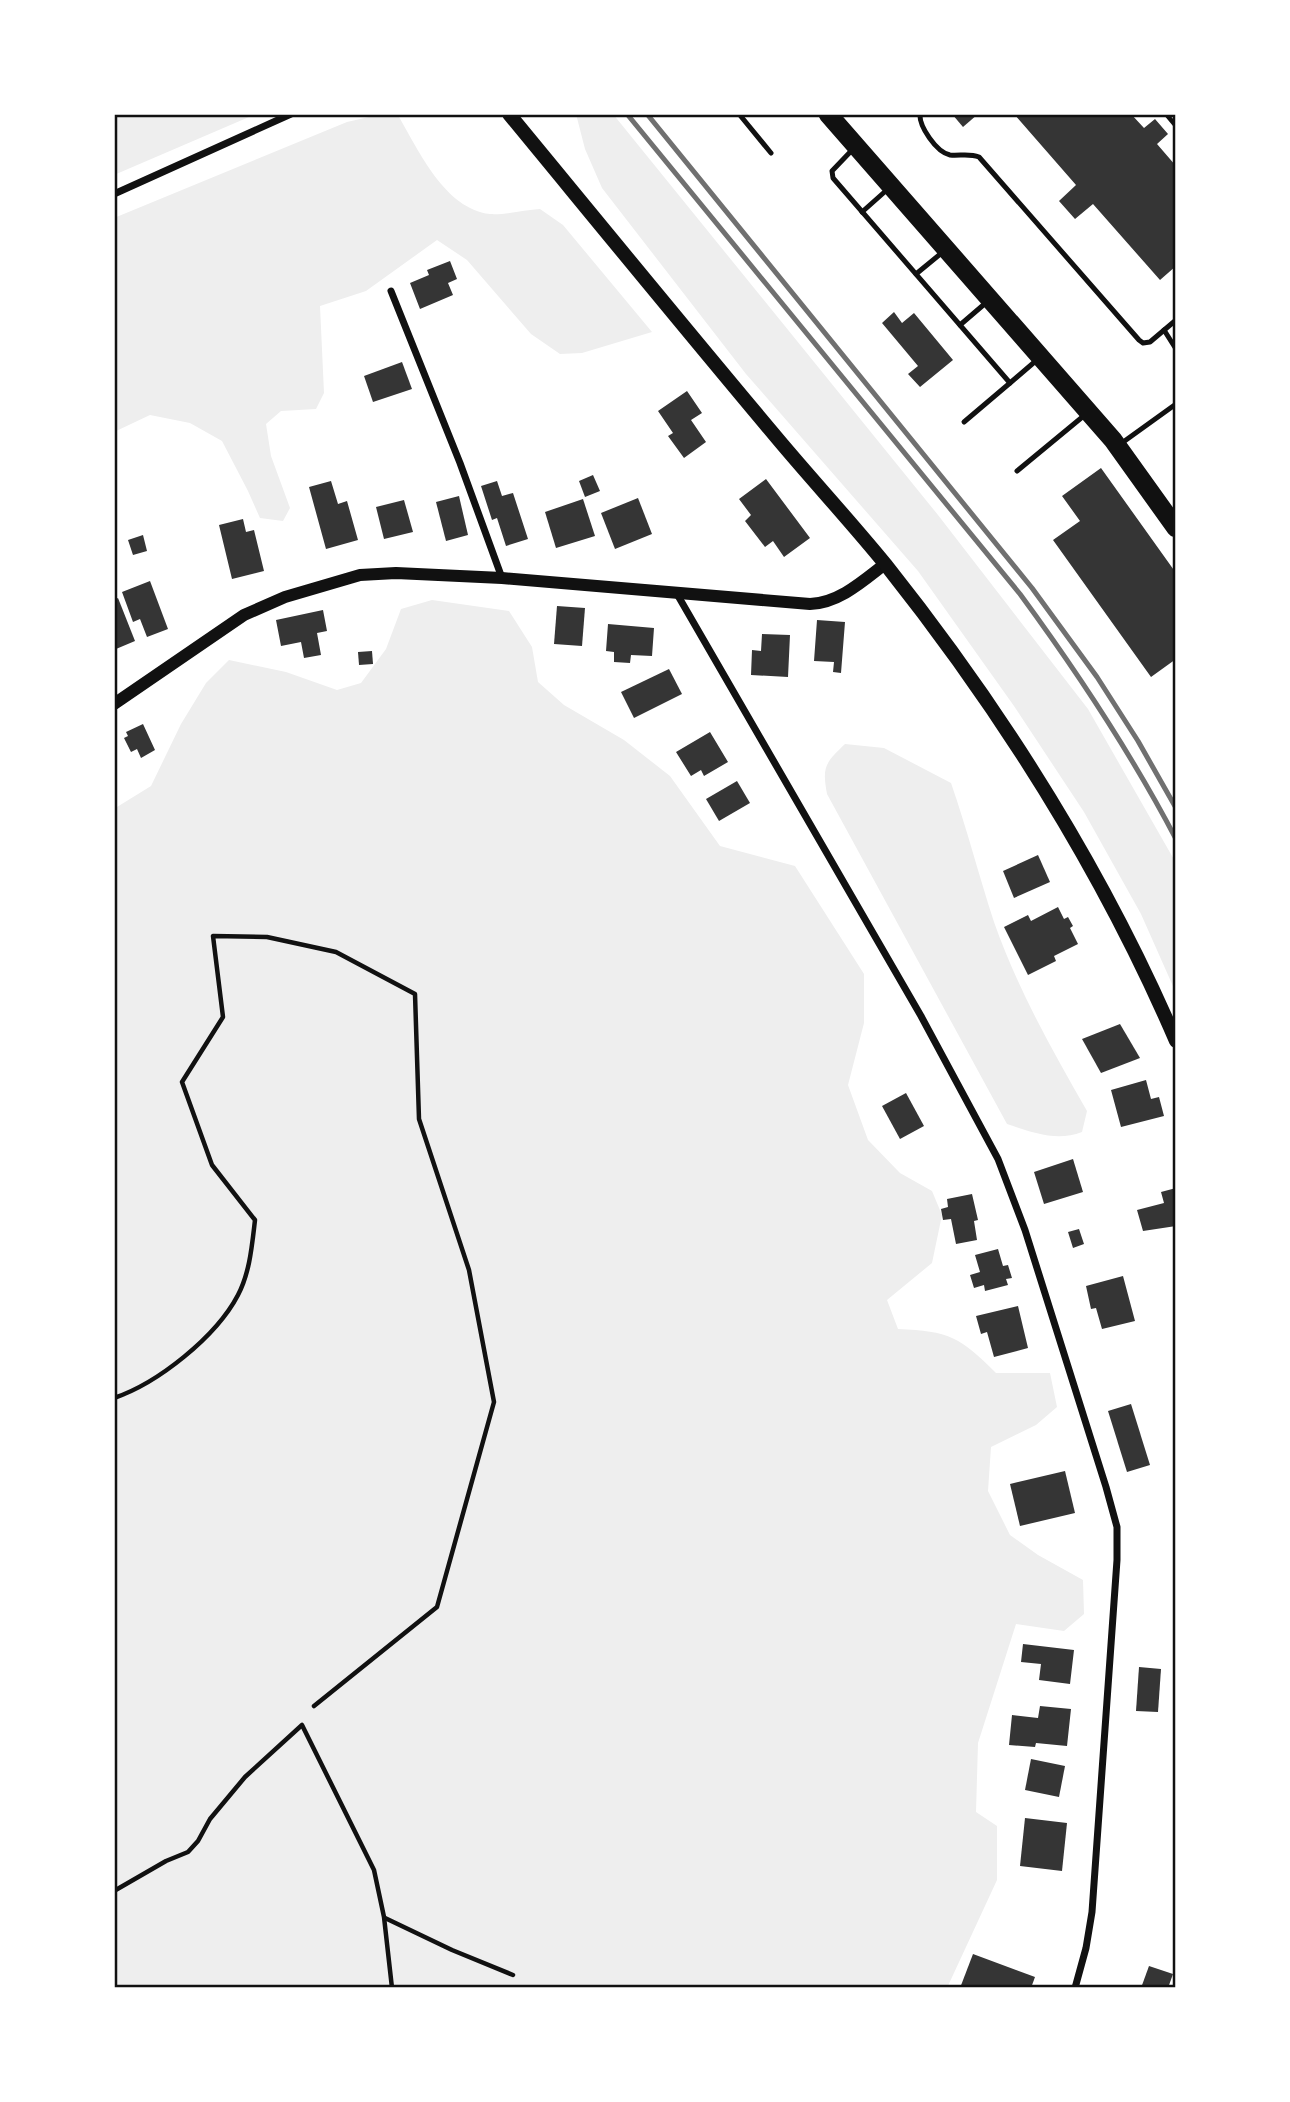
<svg xmlns="http://www.w3.org/2000/svg" width="1290" height="2102" viewBox="0 0 1290 2102" font-family="'Archivo Narrow',sans-serif">
<rect width="100%" height="100%" fill="#fff"/>
<g fill="#eee">
<polygon points="114,114 256,114 114,175"/>
<path d="M382,114L399,117C419,151 445,209 490,214C505,215 524,210 540,209L563,225L652,332L582,353L560,354L531,334L467,260L437,240L366,291L320,306L324,393L316,409L281,411L266,424L271,456L290,508L283,521L260,518L248,491L222,441L190,423L150,415L114,432V218L347,122Z"/>
<polygon points="576,114 613,114 938,515 1088,709 1176,863 1176,993 1141,914 1084,812 1014,706 918,571 746,374 602,188 585,149"/>
<path d="M432,600L509,611L532,647L538,682L564,705L624,740L670,776L720,846L795,866L864,974V1023L848,1085L868,1140L900,1173L932,1191L942,1215L932,1263L887,1300L898,1329C949,1331 960,1337 996,1373H1050L1057,1407L1036,1425L991,1447L988,1491L1010,1535L1038,1555L1083,1580L1084,1614L1064,1631L1016,1624L978,1743L976,1812L997,1826V1880L947,1988H114V804L117,807L151,786L181,724L206,683L229,660L286,672L337,690L361,683L386,649L401,609Z"/>
<path d="M845,744L884,748L951,783C967,829 979,876 994,922C1017,988 1052,1050 1087,1111L1082,1132C1056,1142 1031,1132 1007,1124L827,794C822,767 825,763 845,744Z"/>
</g>
<g fill="#353535">
<polygon points="952,114 978,114 963,127"/>
<polygon points="1014,114 1131,114 1144,128 1155,119 1168,134 1157,144 1176,166 1176,266 1160,280 1093,204 1075,219 1059,201 1076,185"/>
<polygon points="450,261 457,279 448,283 453,295 420,309 410,283 429,275 427,270"/>
<polygon points="894,312 902,323 914,313 953,360 920,387 908,374 918,366 882,323"/>
<polygon points="402,362 412,389 373,402 364,376"/>
<polygon points="687,391 702,413 691,420 706,442 684,458 668,436 673,433 658,411"/>
<polygon points="1101,468 1176,573 1176,659 1151,677 1053,540 1080,521 1062,496"/>
<polygon points="593,475 600,491 585,497 579,481"/>
<polygon points="766,479 810,538 784,557 773,541 765,547 745,521 751,515 739,499"/>
<polygon points="331,481 338,504 347,501 358,540 326,549 309,487"/>
<polygon points="497,481 502,496 513,493 528,539 506,546 497,518 492,520 481,486"/>
<polygon points="459,496 468,535 446,541 436,502"/>
<polygon points="638,498 652,534 615,549 601,513"/>
<polygon points="583,499 595,536 556,548 545,512"/>
<polygon points="404,500 413,532 384,539 376,507"/>
<polygon points="243,519 246,532 254,530 264,571 232,579 219,525"/>
<polygon points="143,535 147,551 133,555 128,540"/>
<polygon points="150,581 168,629 147,637 140,619 133,622 122,592"/>
<polygon points="118,598 135,641 116,649 114,643 114,600"/>
<polygon points="557,606 585,608 582,646 554,644"/>
<polygon points="323,610 327,631 317,633 321,655 304,658 301,642 281,646 276,620"/>
<polygon points="817,620 845,622 841,673 833,672 834,662 814,661"/>
<polygon points="608,624 654,628 652,656 631,655 630,663 614,662 614,652 606,651"/>
<polygon points="762,634 790,635 788,677 751,675 752,650 761,651"/>
<polygon points="372,651 373,664 359,665 358,652"/>
<polygon points="669,669 682,694 634,718 621,692"/>
<polygon points="143,724 155,750 141,758 137,749 131,752 124,738 128,736 126,732"/>
<polygon points="710,732 728,762 704,776 701,770 691,776 676,752"/>
<polygon points="737,781 750,803 719,821 706,799"/>
<polygon points="1038,855 1050,882 1014,898 1003,871"/>
<polygon points="1058,907 1064,919 1068,917 1073,926 1070,928 1078,944 1054,956 1056,961 1028,975 1004,927 1028,915 1031,921"/>
<polygon points="1120,1024 1140,1058 1101,1073 1082,1039"/>
<polygon points="1146,1080 1151,1099 1159,1097 1164,1116 1121,1127 1111,1090"/>
<polygon points="906,1093 924,1126 900,1139 882,1106"/>
<polygon points="1073,1159 1083,1192 1044,1204 1034,1172"/>
<polygon points="1176,1188 1176,1226 1143,1231 1137,1210 1164,1203 1161,1192"/>
<polygon points="972,1194 978,1220 974,1221 977,1240 956,1244 951,1219 943,1220 941,1209 948,1207 947,1199"/>
<polygon points="1079,1229 1084,1244 1073,1248 1068,1232"/>
<polygon points="998,1249 1003,1266 1008,1265 1012,1278 1006,1279 1008,1285 985,1291 984,1285 974,1288 970,1275 980,1272 975,1255"/>
<polygon points="1123,1276 1135,1321 1102,1329 1096,1308 1091,1309 1086,1286"/>
<polygon points="1018,1306 1028,1348 994,1357 987,1332 981,1334 976,1316"/>
<polygon points="1131,1404 1150,1465 1127,1472 1108,1411"/>
<polygon points="1065,1471 1075,1513 1020,1526 1010,1484"/>
<polygon points="1023,1644 1074,1650 1070,1684 1039,1680 1041,1664 1021,1662"/>
<polygon points="1139,1667 1161,1669 1158,1712 1136,1711"/>
<polygon points="1040,1706 1071,1709 1067,1746 1036,1743 1035,1747 1009,1745 1012,1715 1038,1718"/>
<polygon points="1031,1759 1065,1766 1059,1797 1025,1790"/>
<polygon points="1025,1818 1067,1823 1062,1871 1020,1866"/>
<polygon points="973,1954 1035,1977 1031,1988 960,1988"/>
<polygon points="1149,1966 1173,1974 1168,1988 1141,1988"/>
</g>
<g fill="none" stroke-linecap="round" stroke-linejoin="round">
<g stroke="#111" stroke-width="4.5">
<polyline points="1166,114 1176,126"/>
<path d="M114,1398C158,1383 216,1337 238,1295C250,1272 252,1245 255,1220L212,1165L182,1082L223,1017L213,936L267,937L336,952L415,994L419,1119L469,1270L494,1402L437,1607L314,1706"/>
<polyline points="114,1891 166,1861 188,1852 198,1841 210,1819 245,1777 302,1725 374,1870 384,1917 392,1988"/>
<polyline points="385,1918 452,1950 513,1975"/>
</g>
<g stroke="#111" stroke-width="5">
<polyline points="739,114 771,153"/>
<path d="M920,114C919,126 936,152 950,155C960,156 969,153 979,157L1139,340L1143,343L1150,342L1176,320"/>
<polyline points="854,148 832,171 833,178 1010,383 1038,359"/>
<polyline points="862,212 889,188"/>
<polyline points="916,274 944,251"/>
<polyline points="960,325 988,301"/>
<polyline points="1164,330 1176,349"/>
<polyline points="964,422 1010,383"/>
<polyline points="1119,445 1176,404"/>
<polyline points="1017,471 1086,414"/>
</g>
<g stroke="#111" stroke-width="7">
<polyline points="114,194 291,114"/>
<polyline points="391,291 460,463 502,578"/>
<polyline points="677,594 921,1016 998,1159 1025,1230 1106,1487 1117,1527 1117,1560 1092,1912 1086,1948 1075,1988"/>
</g>
<path stroke="#111" stroke-width="12" d="M114,704L244,615L285,597L360,575L396,573L502,578L810,604C839,603 863,581 885,564"/>
<path stroke="#111" stroke-width="14" d="M509,114C598,222 687,331 777,438C813,481 851,522 886,565C1002,711 1102,869 1176,1041"/>
<polyline stroke="#111" stroke-width="19" points="828,114 1113,440 1176,528"/>
<g stroke="#707070" stroke-width="5">
<path d="M627,114L1020,594C1078,673 1131,753 1176,839"/>
<polyline points="647,114 1032,588 1097,677 1138,741 1176,808"/>
</g>
</g>
<rect width="1290" height="2102" fill="none" stroke="#ffffff" stroke-width="231"/>
<rect x="116" y="116" width="1058" height="1870" fill="none" stroke="#111" stroke-width="2.5"/>
</svg>
